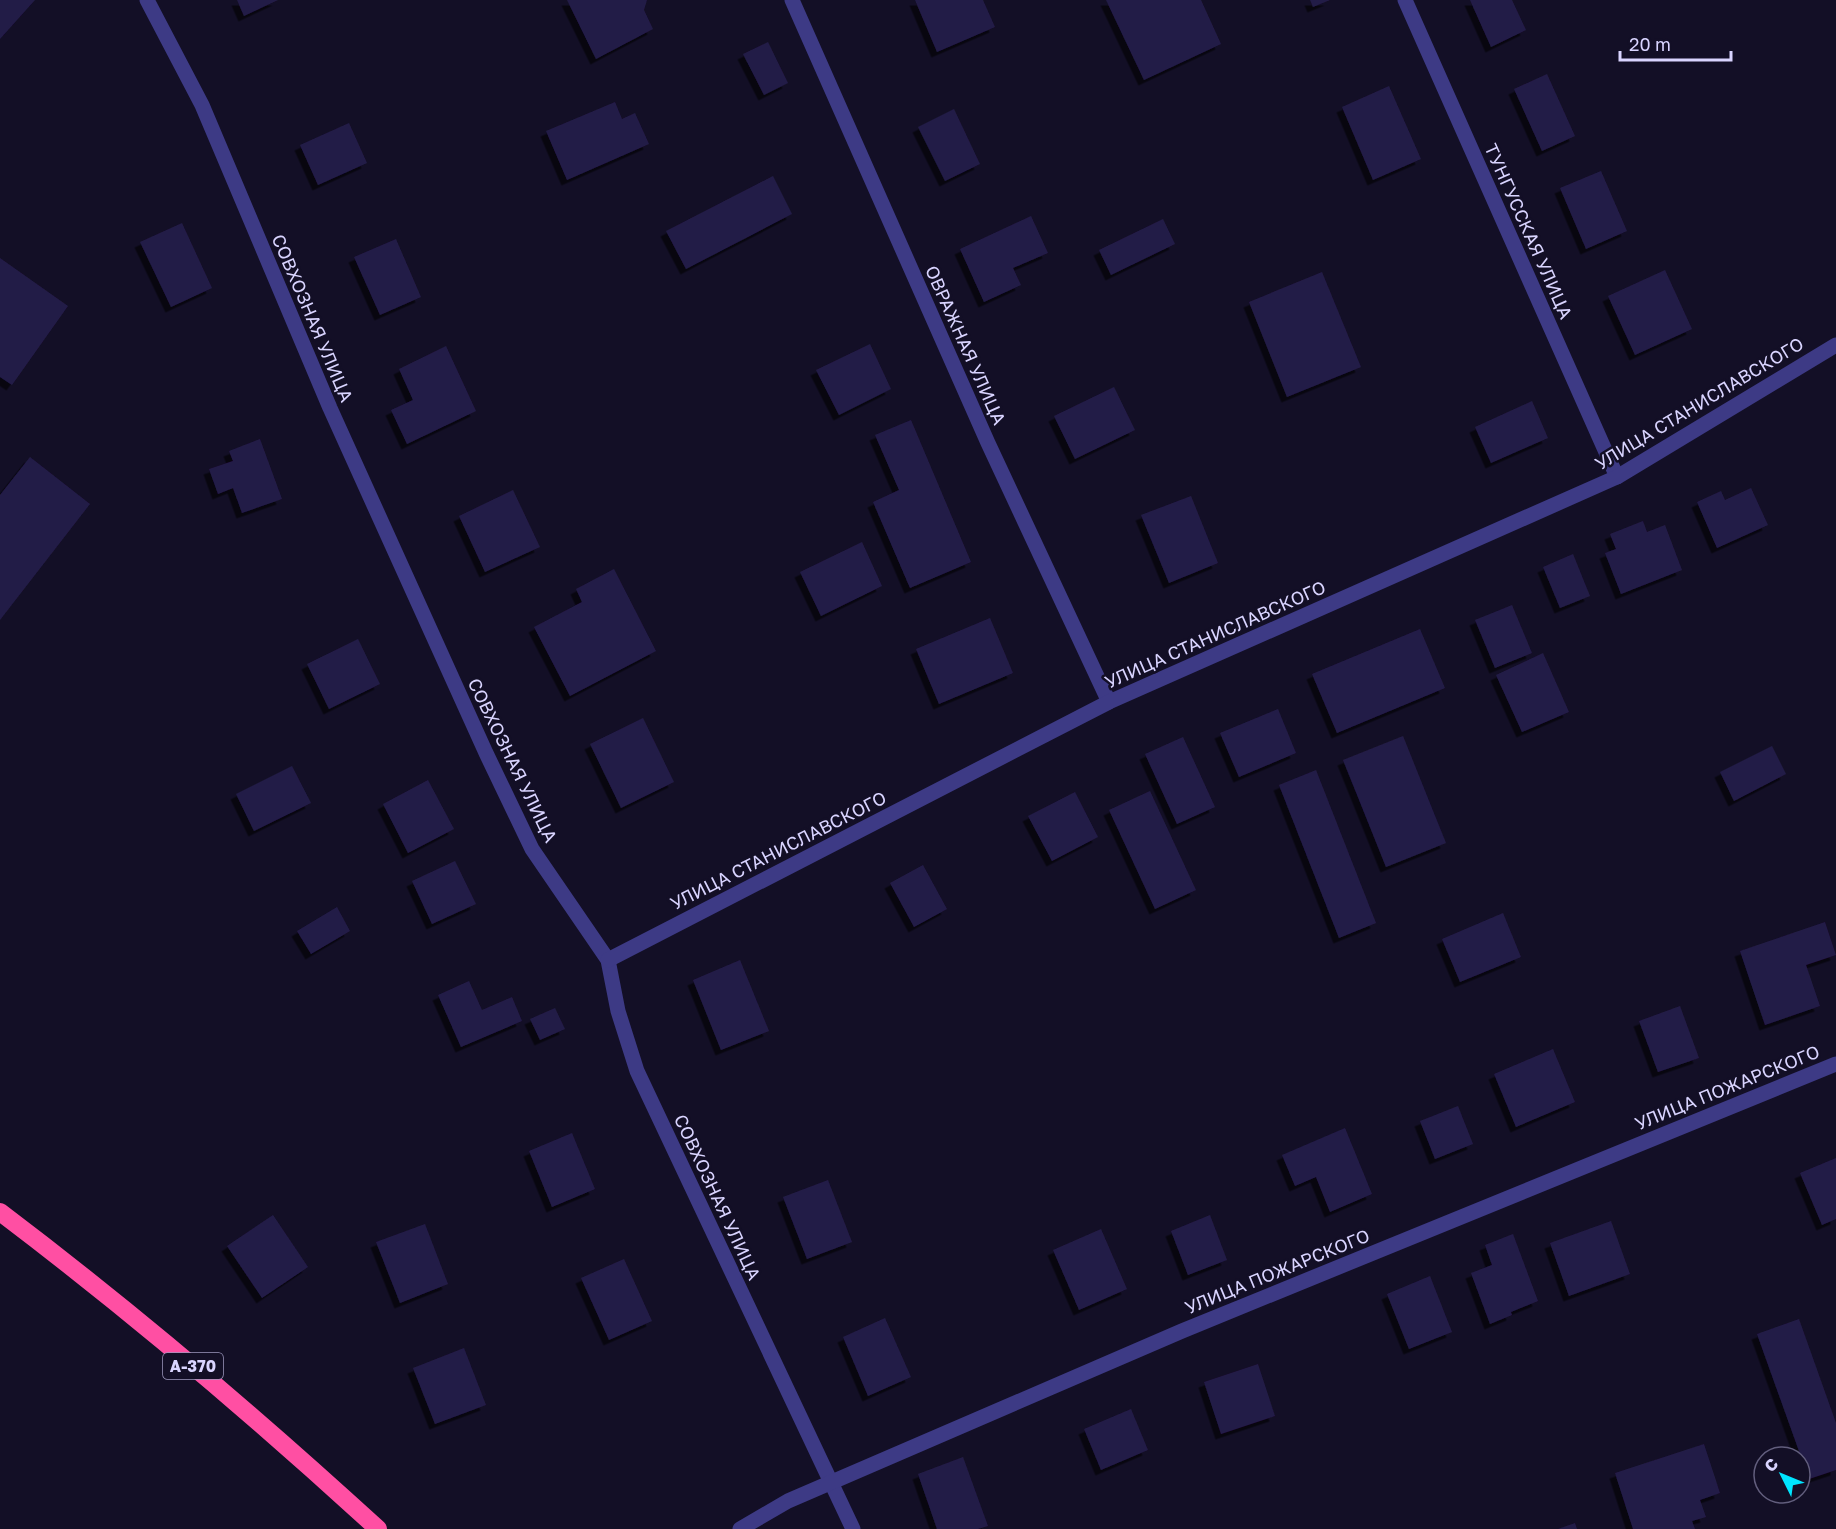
<svg xmlns="http://www.w3.org/2000/svg" width="1836" height="1529" viewBox="0 0 1836 1529" font-family="'Golos Text',sans-serif">
<defs>
<filter id="shadow"><feDropShadow dx="-5.5" dy="5.5" stdDeviation="0" flood-color="#0009"/></filter>
</defs>
<rect width="100%" height="100%" fill="#130f26"/>
<g fill="#241b47" filter="url(#shadow)">
<polygon points="0,0 35,0 0,39"/>
<polygon points="237,0 278,0 244,16"/>
<polygon points="567,0 647,0 644,10 653,29 596,59"/>
<polygon points="915,0 983,0 995,27 937,52"/>
<polygon points="1106,0 1201,0 1221,44 1144,80"/>
<polygon points="1310,0 1330,0 1313,7"/>
<polygon points="1470,0 1512,0 1526,30 1491,47"/>
<polygon points="768,42 788,83 764,95 743,54"/>
<polygon points="1547,74 1575,136 1542,151 1514,89"/>
<polygon points="1389,86 1421,159 1373,180 1342,107"/>
<polygon points="615,102 622,119 635,113 649,144 567,180 546,131"/>
<polygon points="954,109 980,164 945,181 918,127"/>
<polygon points="349,123 367,163 318,185 300,145"/>
<polygon points="1601,171 1627,231 1586,249 1560,188"/>
<polygon points="773,176 792,214 686,269 666,231"/>
<polygon points="1031,216 1048,253 1013,268 1021,285 984,302 960,249"/>
<polygon points="1163,219 1175,244 1111,275 1099,250"/>
<polygon points="182,223 212,288 171,307 140,242"/>
<polygon points="396,239 421,297 380,315 354,257"/>
<polygon points="0,258 68,306 12,385 0,377"/>
<polygon points="1665,270 1692,329 1635,355 1608,296"/>
<polygon points="1322,272 1361,367 1287,397 1249,302"/>
<polygon points="870,344 891,389 839,415 816,370"/>
<polygon points="446,346 476,411 407,444 391,410 413,400 399,369"/>
<polygon points="1114,387 1135,430 1075,459 1054,416"/>
<polygon points="1532,401 1548,438 1491,463 1475,427"/>
<polygon points="911,420 971,562 910,588 873,502 899,490 875,435"/>
<polygon points="260,439 282,499 242,513 233,488 218,494 209,469 233,461 229,451"/>
<polygon points="30,457 90,504 0,620 0,495"/>
<polygon points="1751,488 1768,525 1717,548 1697,502 1721,491 1725,500"/>
<polygon points="513,490 540,547 485,572 459,516"/>
<polygon points="1191,496 1218,563 1169,583 1141,515"/>
<polygon points="1643,521 1647,532 1665,525 1682,570 1621,594 1605,553 1616,549 1610,534"/>
<polygon points="862,542 882,586 821,616 800,572"/>
<polygon points="1573,554 1590,596 1560,608 1543,567"/>
<polygon points="614,569 656,651 570,696 534,627 582,602 576,589"/>
<polygon points="1512,605 1532,653 1495,668 1475,620"/>
<polygon points="990,618 1013,673 939,704 916,649"/>
<polygon points="1420,629 1445,688 1337,733 1312,674"/>
<polygon points="358,639 380,684 329,709 307,664"/>
<polygon points="1543,653 1569,712 1522,732 1496,675"/>
<polygon points="1278,709 1296,753 1239,777 1220,733"/>
<polygon points="643,718 674,782 621,808 590,744"/>
<polygon points="1403,736 1446,843 1386,867 1343,760"/>
<polygon points="1183,737 1215,807 1177,824 1145,754"/>
<polygon points="1772,746 1786,774 1734,801 1720,772"/>
<polygon points="292,766 311,803 254,831 236,794"/>
<polygon points="1316,770 1376,923 1339,938 1279,785"/>
<polygon points="428,780 454,829 408,853 383,804"/>
<polygon points="1150,791 1196,890 1155,909 1109,810"/>
<polygon points="1075,792 1098,837 1052,861 1028,816"/>
<polygon points="455,861 476,904 432,924 412,881"/>
<polygon points="923,865 947,909 914,927 890,883"/>
<polygon points="337,907 350,931 311,954 297,931"/>
<polygon points="1503,913 1521,957 1460,982 1442,939"/>
<polygon points="1825,922 1836,955 1806,965 1820,1006 1765,1025 1740,951"/>
<polygon points="740,960 769,1031 721,1050 693,980"/>
<polygon points="469,981 482,1010 512,997 522,1021 461,1047 438,995"/>
<polygon points="1680,1006 1699,1058 1658,1072 1639,1021"/>
<polygon points="555,1008 565,1029 540,1040 530,1019"/>
<polygon points="1553,1049 1575,1102 1516,1127 1494,1074"/>
<polygon points="1458,1106 1473,1144 1435,1159 1420,1121"/>
<polygon points="1345,1128 1372,1194 1330,1212 1316,1177 1295,1186 1282,1155"/>
<polygon points="572,1133 595,1189 552,1207 529,1151"/>
<polygon points="1836,1158 1836,1219 1822,1225 1800,1173"/>
<polygon points="828,1180 852,1242 807,1259 783,1197"/>
<polygon points="273,1215 308,1267 262,1298 227,1246"/>
<polygon points="1210,1215 1227,1260 1188,1275 1171,1231"/>
<polygon points="1611,1221 1630,1274 1569,1296 1550,1243"/>
<polygon points="425,1224 448,1284 400,1303 376,1242"/>
<polygon points="1101,1229 1127,1289 1079,1310 1053,1250"/>
<polygon points="1513,1234 1538,1301 1511,1312 1512,1315 1490,1324 1471,1273 1492,1265 1485,1245"/>
<polygon points="624,1259 652,1321 609,1340 581,1278"/>
<polygon points="1430,1276 1452,1332 1409,1349 1387,1294"/>
<polygon points="885,1318 911,1377 868,1396 843,1337"/>
<polygon points="1799,1319 1836,1423 1836,1470 1809,1479 1757,1334"/>
<polygon points="464,1348 486,1405 435,1424 413,1368"/>
<polygon points="1258,1364 1275,1416 1221,1434 1204,1382"/>
<polygon points="1131,1409 1148,1450 1101,1470 1084,1429"/>
<polygon points="1704,1444 1720,1493 1700,1500 1706,1517 1692,1521 1695,1529 1633,1529 1615,1473"/>
<polygon points="963,1457 988,1526 978,1529 937,1529 918,1474"/>
<polygon points="1575,1523 1577,1529 1558,1529"/>
</g>
<g fill="none" stroke-linecap="round" stroke-linejoin="round">
<g stroke="#3d3a85" stroke-width="15">
<polyline points="147,0 202,105 330,408 486,753 532,849 608,960 618,1011 637,1071 853,1529"/>
<polyline points="792,0 988,443 1109,702"/>
<polyline points="1405,0 1617,477"/>
<polyline points="608,960 1109,702 1617,477 1836,345"/>
<polyline points="740,1529 788,1501 1182,1331 1836,1064"/>
</g>
<path stroke="#ff4fa3" stroke-width="18" d="M0,1212C131,1311 257,1418 378,1529"/>
</g>
<g text-anchor="middle" dominant-baseline="central" stroke-width="5" stroke-linejoin="round" paint-order="stroke">
<rect fill="#130f26" stroke="#9e99be" stroke-width="1.5" x="163" y="1353" width="60" height="26" rx="4.5"/>
<g font-size="16" font-weight="bold" fill="#d9d4ff">
<text x="193" y="1366">А-370</text>
</g>
<g font-size="18" fill="#d9d4ff" stroke="#130f26">
<text transform="translate(1529 231) rotate(66)">ТУНГУССКАЯ УЛИЦА</text>
<text transform="translate(313 318) rotate(67)">СОВХОЗНАЯ УЛИЦА</text>
<text transform="translate(966 345) rotate(66)">ОВРАЖНАЯ УЛИЦА</text>
<text transform="translate(1699 403) rotate(-31)">УЛИЦА СТАНИСЛАВСКОГО</text>
<text transform="translate(1215 634) rotate(-24)">УЛИЦА СТАНИСЛАВСКОГО</text>
<text transform="translate(513 760) rotate(64)">СОВХОЗНАЯ УЛИЦА</text>
<text transform="translate(778 850) rotate(-27)">УЛИЦА СТАНИСЛАВСКОГО</text>
<text transform="translate(1727 1087) rotate(-22)">УЛИЦА ПОЖАРСКОГО</text>
<text transform="translate(718 1197) rotate(65)">СОВХОЗНАЯ УЛИЦА</text>
<text transform="translate(1277 1271) rotate(-22)">УЛИЦА ПОЖАРСКОГО</text>
</g>
</g>
<g transform="translate(1782 1475) rotate(313)"><circle r="28" fill="#130f26" stroke="#625e7d" stroke-width="1.5"/>
<path d="M0-4.5L10 22L0 15L-10 22Z" fill="#00e5ff"/>
<text y="-9" font-size="16" font-weight="bold" text-anchor="middle" fill="#d9d4ff">С</text>
</g>
<path d="M1620 51v9h111v-9" fill="none" stroke="#d9d4ff" stroke-width="3"/>
<text x="1629" y="51" font-size="18" fill="#d9d4ff" stroke="#130f26" stroke-width="4.5" paint-order="stroke">20 m</text>
</svg>
